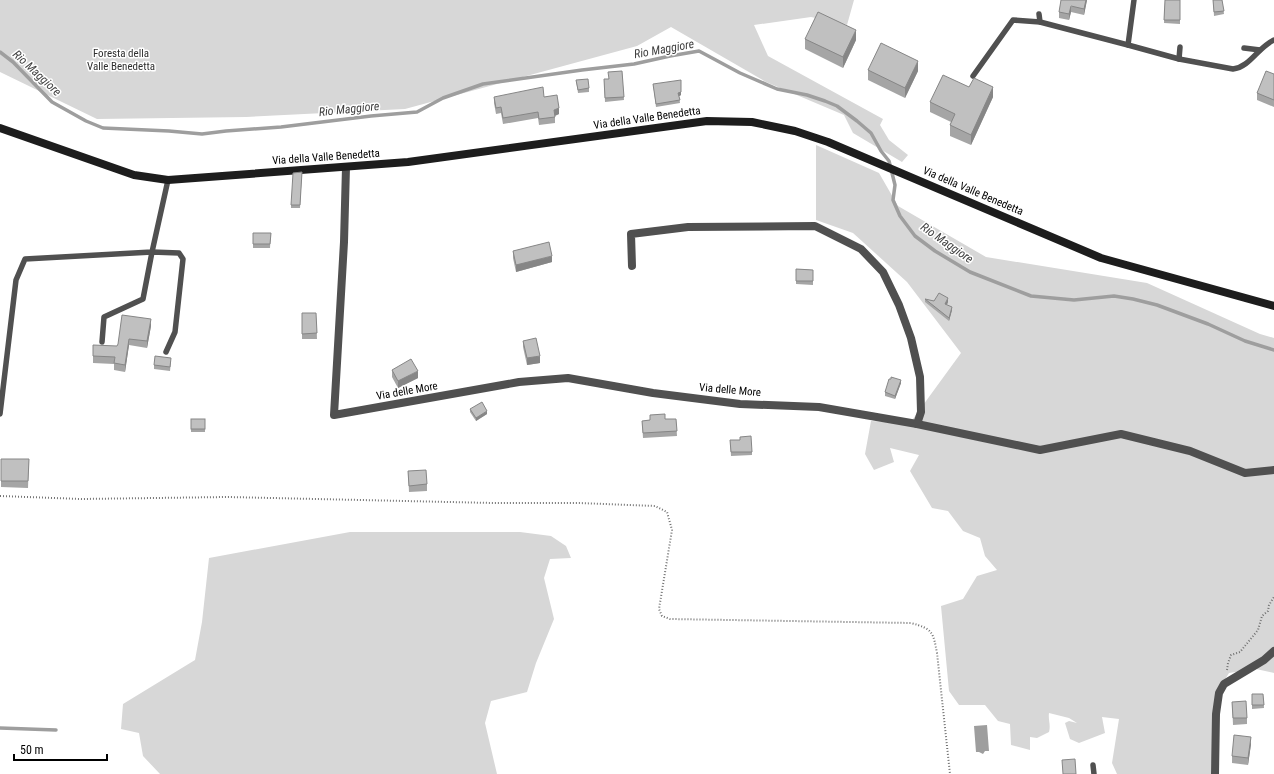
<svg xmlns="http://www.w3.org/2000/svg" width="1274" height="774" viewBox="0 0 1274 774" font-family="'Roboto Condensed',sans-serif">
<rect width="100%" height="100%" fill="#fff"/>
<g fill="#d7d7d7">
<polygon points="0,0 854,0 847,25 811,17 754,25 768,56 883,119 880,125 889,140 908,155 902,162 853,133 844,115 766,82 671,27 637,46 405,109 246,117 97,119 0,72"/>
<path d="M816,145L879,173L898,206L986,257L1147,283L1260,334L1274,338V673L1256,669L1229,673L1216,694L1211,774H1117L1112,763L1119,719L1102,717L1105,733L1079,743L1070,739L1065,723L1069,721L1077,723L1069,718L1049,713C1048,720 1051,725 1049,732L1037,738L1030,737V750L1011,745L1010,724L998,721L985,705H959L949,691L941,606L963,599L977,576L997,570L985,556L980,538L963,531L948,511L932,508L910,471L919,455L890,448L894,462L874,470L865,454L871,421L910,423L961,353L907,282L853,233L816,220Z"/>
<polygon points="350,532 520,532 551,536 566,546 571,558 550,559 544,578 554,619 536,663 527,692 491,701 485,723 497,774 160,774 143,756 139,733 121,729 123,704 195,660 202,622 209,558"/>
</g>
<polygon fill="#9e9e9e" points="987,725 989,751 985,751 983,754 979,752 976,752 974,726"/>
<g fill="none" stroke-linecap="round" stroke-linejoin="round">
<g stroke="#9e9e9e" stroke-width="3.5">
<polyline points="0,52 13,62 52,102 86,121 103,128 169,131 202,134 226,131 281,127 371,116 417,112 443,98 483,84 582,70 634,64 670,56 699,51 740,73 777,89 807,95 825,101 837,106 857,121 871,133 881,151 889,161 895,185 893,200 900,216 915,236 935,251 970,272 1031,296 1074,300 1114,296 1133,299 1157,305 1208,324 1245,341 1274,350"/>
<polyline points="0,728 56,730"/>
</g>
<g stroke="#727272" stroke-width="2" stroke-dasharray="1 2" stroke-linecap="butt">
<path d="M0,496L81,499L228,497L493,503H579L655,506L667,512L672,530L659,609L662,616L670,619L911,623C933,629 933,632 937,653L950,774"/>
<polyline points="1227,670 1228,663 1231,655 1240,652 1258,630 1262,616 1268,611 1269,605 1274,597"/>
</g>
<g stroke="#505050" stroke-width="5.5">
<polyline points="1134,0 1128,45 1179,59"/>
<polyline points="1039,14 1040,22 1128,45"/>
<path d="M1180,47L1179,59L1233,69C1250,67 1258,47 1274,40"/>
<polyline points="1244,48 1260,50"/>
<polyline points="973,76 1013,20 1040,22"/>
<polyline points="102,342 104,317 143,299 152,252 179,253 183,259 175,332 166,352"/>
<polyline points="0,414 16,280 25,259 152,252 168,180"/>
<polyline points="1093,765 1094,774"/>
</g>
<g stroke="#505050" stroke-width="8">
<polyline points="346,167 344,242 334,415 519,382 568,378 653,393 740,404 819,407 917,424 921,412 920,377 911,338 899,305 883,272 861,249 815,226 688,227 631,234 632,266"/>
<polyline points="917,424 1040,450 1121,434 1190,451 1245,473 1274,470"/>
<polyline points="1215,774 1216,714 1219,693 1224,684 1264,660 1274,651"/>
</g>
<polyline stroke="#1d1d1d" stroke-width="8" points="0,128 134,175 168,180 408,162 707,121 752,122 795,131 828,142 1101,258 1274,306"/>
</g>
<g fill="#a5a5a5">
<polygon points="1087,0 1084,15 1071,12 1069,20 1059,18 1059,12"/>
<polygon points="1165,0 1180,0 1180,24 1164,23"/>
<polygon points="1213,0 1222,0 1224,14 1214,16"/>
<polygon points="805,39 856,40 843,68 805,49"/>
<polygon points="868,70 918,71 905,98 868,80"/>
<polygon points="622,71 624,100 605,102 604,79 608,79"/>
<polygon points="1274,74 1274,107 1257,100 1257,93"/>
<polygon points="576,80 589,88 589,92 578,93"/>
<polygon points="653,84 681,95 679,96 680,103 656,107"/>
<polygon points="969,87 993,97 971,145 950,136 950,125 951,122 930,112 930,102"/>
<polygon points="494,97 559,114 555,116 555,123 539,125 538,118 503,124 501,113 496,114 494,103"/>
<polygon points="302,172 300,208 291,208 291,205"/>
<polygon points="253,233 271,233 270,248 253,248"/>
<polygon points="513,251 552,262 516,272 513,258"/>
<polygon points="796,269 813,270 813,285 796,284"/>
<polygon points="925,299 934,301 948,302 947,305 952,310 949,321 925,302"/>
<polygon points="302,313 316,313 317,339 302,339"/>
<polygon points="151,326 147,348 129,345 125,372 114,370 114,364 93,363 93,356 117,346"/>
<polygon points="523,341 540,363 527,365 523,347"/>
<polygon points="171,361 170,371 154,369 154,365"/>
<polygon points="392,370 418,378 398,388 392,377"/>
<polygon points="891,379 901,383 895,399 885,396 885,392"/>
<polygon points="470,409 487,414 476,421 470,412"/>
<rect x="191" y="419" width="14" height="13"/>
<polygon points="676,419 677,436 643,438 642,421"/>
<polygon points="730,440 752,452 752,455 731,456"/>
<polygon points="1,459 29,459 28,488 1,487"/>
<polygon points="408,471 427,484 427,491 409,492"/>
<polygon points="1252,694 1263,694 1264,708 1252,709"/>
<polygon points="1232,702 1247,718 1247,724 1233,725"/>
<polygon points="1251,744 1248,765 1232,763 1232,756"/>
</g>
<g fill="#868686">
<polygon points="1086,0 1087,0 1084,15 1084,9"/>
<polygon points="1071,6 1071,12 1069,20 1069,14"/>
<polygon points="856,30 856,40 843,68 843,57"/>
<polygon points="918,61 918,71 905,98 905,88"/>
<polygon points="681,80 681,95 678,97 678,93"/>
<polygon points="993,87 993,97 971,145 971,135"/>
<polygon points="559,108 559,114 554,116 554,110"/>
<polygon points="552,256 552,262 516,272 516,265"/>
<polygon points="948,298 948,302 945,308 945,304"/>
<polygon points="952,307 952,310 949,321 949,318"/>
<polygon points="151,319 151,326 147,348 147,341"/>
<polygon points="129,339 129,345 125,372 125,365"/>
<polygon points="540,356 540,363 527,365 527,358"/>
<polygon points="418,371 418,378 398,388 398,381"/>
<polygon points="901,380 901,383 895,399 895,396"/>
<polygon points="487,411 487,414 476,421 476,418"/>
<polygon points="1251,737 1251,744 1248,765 1248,758"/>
</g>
<g fill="#c0c0c0" stroke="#868686">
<polygon points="1061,0 1086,0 1084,9 1071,6 1069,14 1059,12"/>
<polygon points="1165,0 1180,0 1180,20 1164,20"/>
<polygon points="1213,0 1222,0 1224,11 1214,12"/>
<polygon points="818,12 856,30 843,57 805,39"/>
<polygon points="881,43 918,61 905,88 868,70"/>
<polygon points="622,71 624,97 605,98 604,79 609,79 608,72"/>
<polygon points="1266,71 1274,74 1274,100 1257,93"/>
<polygon points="943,75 969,87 974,78 993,87 971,135 950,125 955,114 930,102"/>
<polygon points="588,79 589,88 578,90 576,80"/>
<polygon points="681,80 681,92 678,93 680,100 656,104 653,84"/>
<polygon points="543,87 544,97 557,95 559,108 554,110 555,117 539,119 538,112 503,118 501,107 496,108 494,97"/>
<polygon points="302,172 300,205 291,205 293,173"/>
<polygon points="253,233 271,233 270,244 253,244"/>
<polygon points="549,242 552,256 516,265 513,251"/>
<polygon points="796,269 813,270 813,281 796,281"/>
<polygon points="939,293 948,298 945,304 952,307 949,318 925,299 934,301"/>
<polygon points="302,313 316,313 317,333 302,334"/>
<polygon points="122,315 151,319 147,341 129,339 125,365 114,363 115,357 93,356 93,345 117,346 118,344"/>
<polygon points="536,338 540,356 527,358 523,341"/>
<polygon points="155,356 171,358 170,367 154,365"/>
<polygon points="411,359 418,371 398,381 392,370"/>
<polygon points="891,377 901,380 895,396 885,392 889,379 891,379"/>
<polygon points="482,402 487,411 476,418 470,409"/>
<polygon points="665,414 665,419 676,419 677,431 643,433 642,421 650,420 650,415"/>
<rect x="191" y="419" width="14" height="10"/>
<polygon points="751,436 752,452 731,452 730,440 740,440 740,437"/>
<polygon points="1,459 29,459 28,481 1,481"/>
<polygon points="426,470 427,484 409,486 408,471"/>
<polygon points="1252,694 1263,694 1264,705 1252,705"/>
<polygon points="1246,701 1247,718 1233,718 1232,702"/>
<polygon points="1234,735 1251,737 1248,758 1232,756"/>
<polygon points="1075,759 1076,774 1063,774 1062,760"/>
</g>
<g text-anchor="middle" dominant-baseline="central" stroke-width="3" stroke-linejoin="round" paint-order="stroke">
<g font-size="11" fill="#2e2e2e" stroke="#fff">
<text x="121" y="53">Foresta della<tspan x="121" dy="13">Valle Benedetta</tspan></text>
</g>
<g font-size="11" fill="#000" stroke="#fff">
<text transform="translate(647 118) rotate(-8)">Via della Valle Benedetta</text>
<text transform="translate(326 157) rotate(-4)">Via della Valle Benedetta</text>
<text transform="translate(973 191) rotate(23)">Via della Valle Benedetta</text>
<text transform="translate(730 390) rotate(5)">Via delle More</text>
<text transform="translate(407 391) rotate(-10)">Via delle More</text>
</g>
<g font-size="12" font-style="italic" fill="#3f3f3f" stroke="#fff">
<text transform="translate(664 49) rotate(-10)">Rio Maggiore</text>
<text transform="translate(37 73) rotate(43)">Rio Maggiore</text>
<text transform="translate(349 109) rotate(-6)">Rio Maggiore</text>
<text transform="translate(947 243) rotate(35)">Rio Maggiore</text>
</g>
</g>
<path d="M14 754v6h93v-6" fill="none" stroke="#000000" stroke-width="2"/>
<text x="20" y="754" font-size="12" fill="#000000" stroke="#ffffff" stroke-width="3" paint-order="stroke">50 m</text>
</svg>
